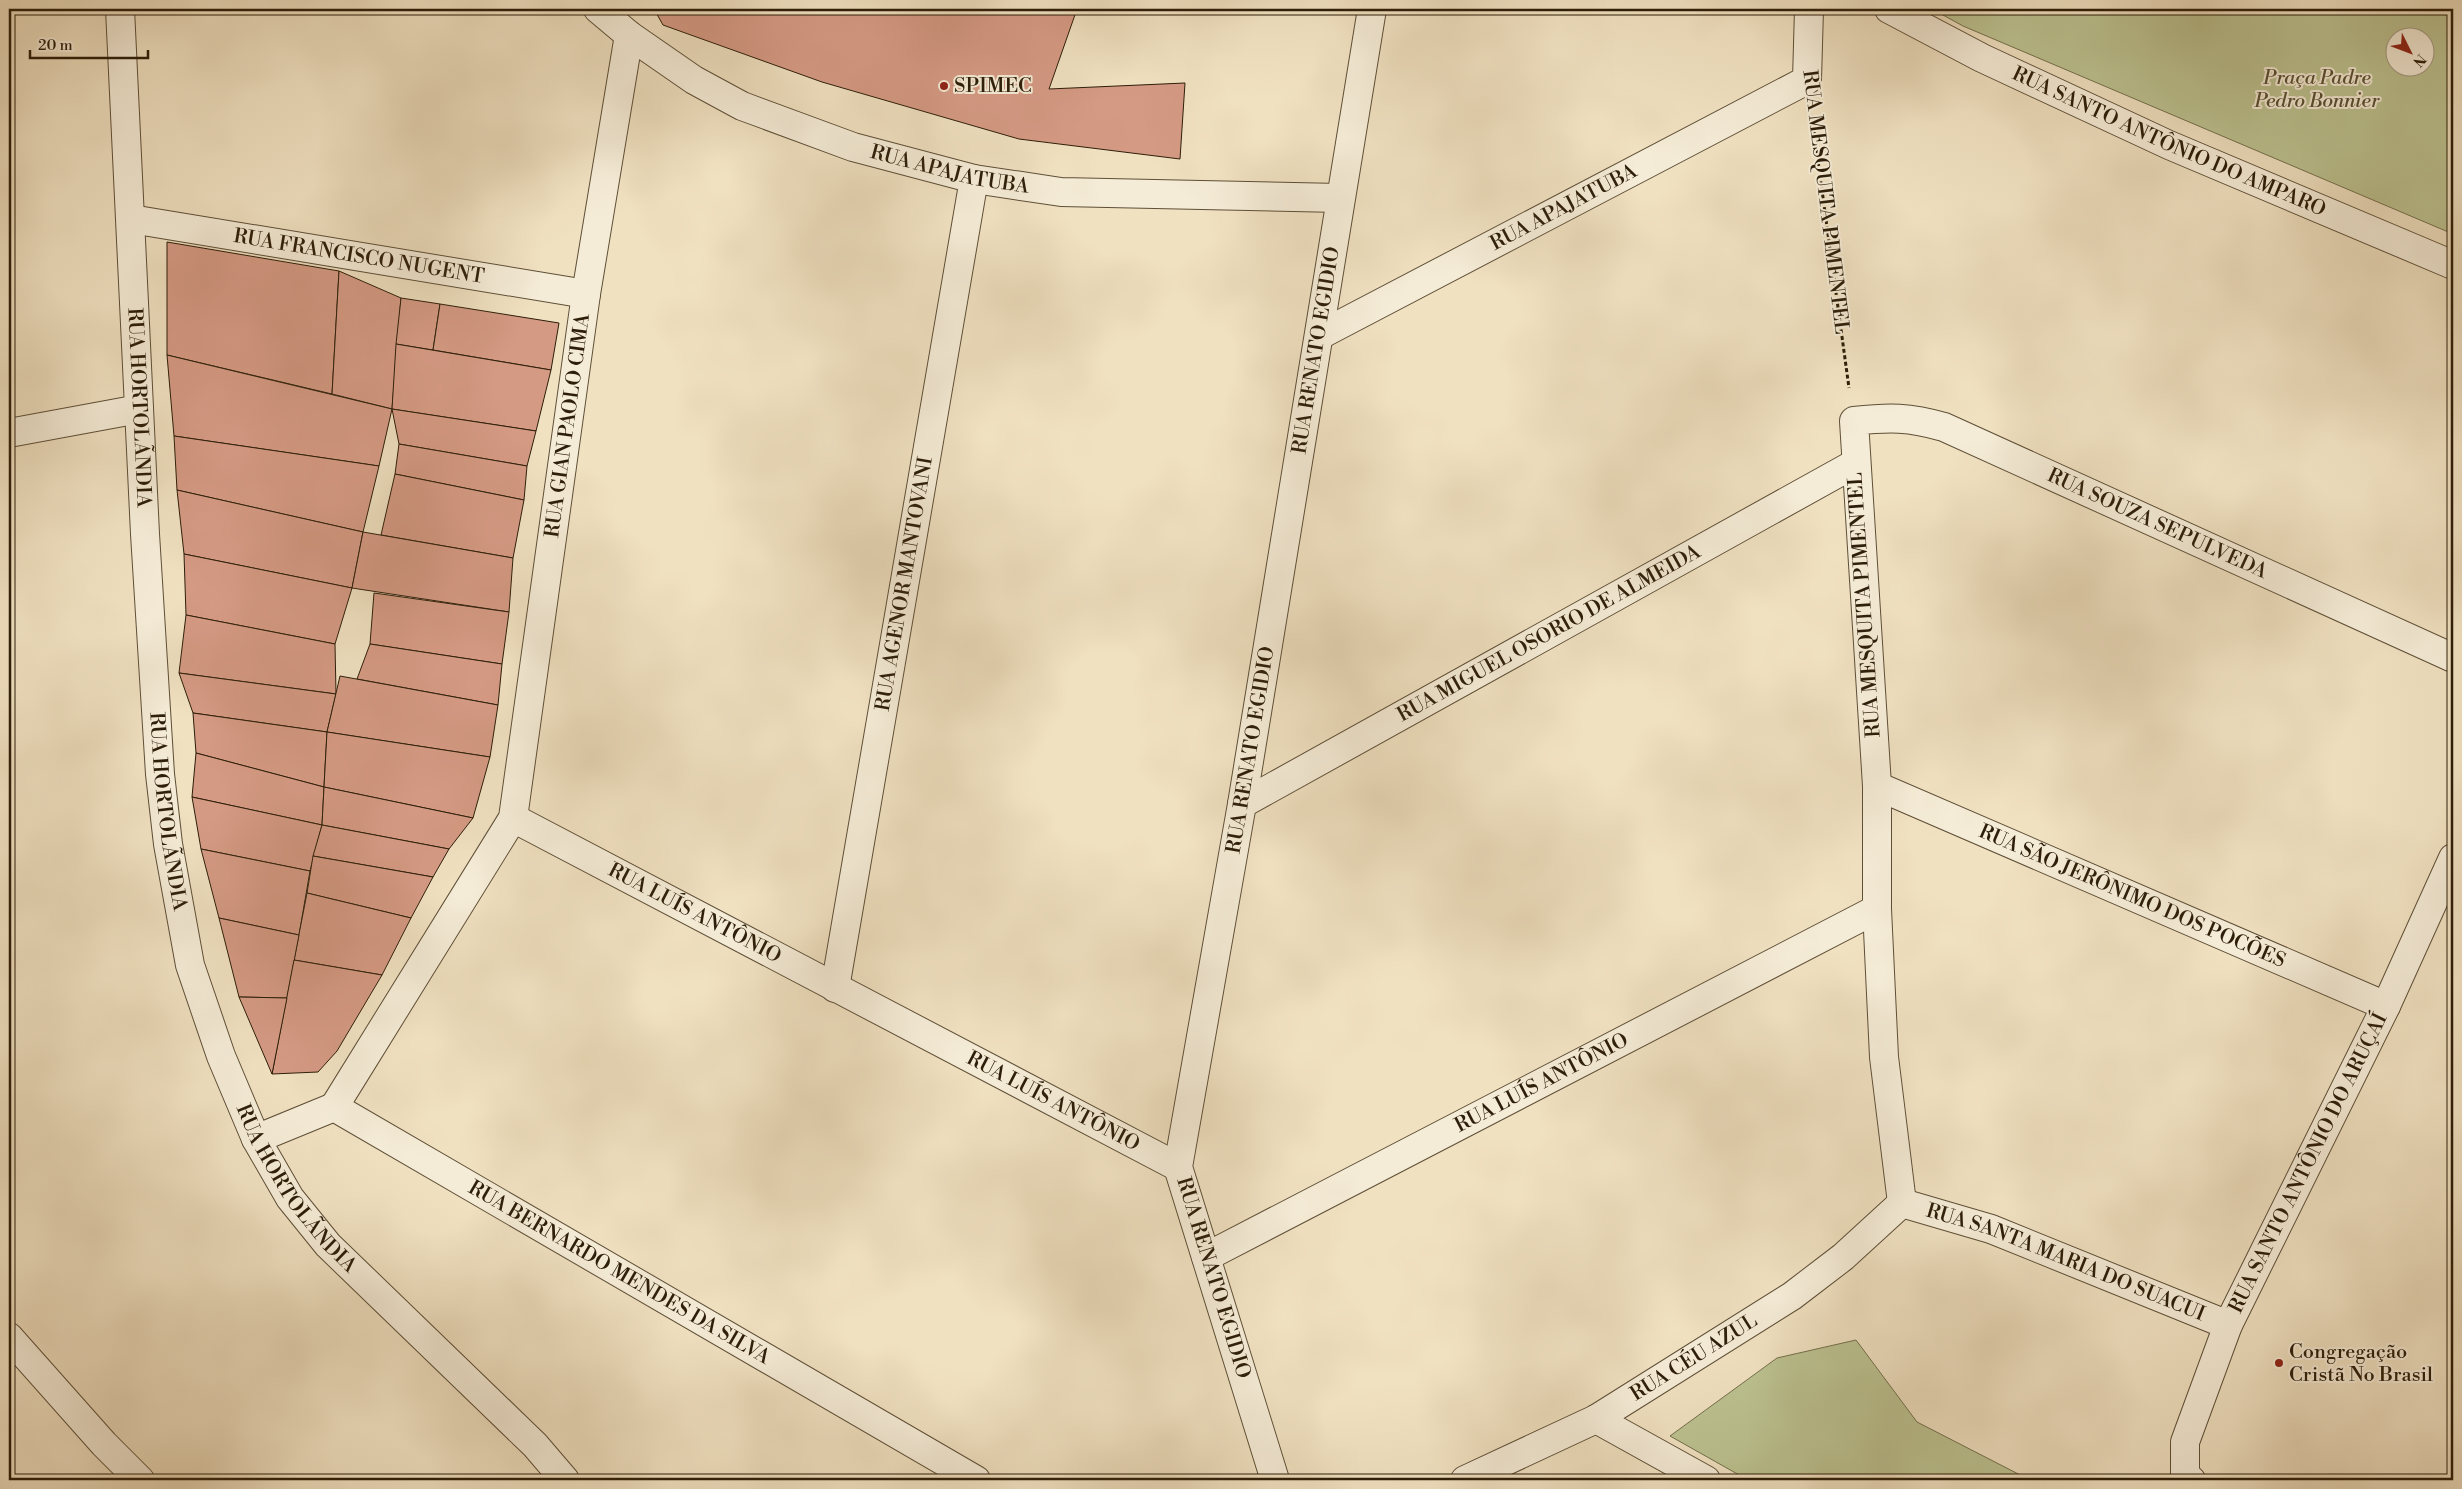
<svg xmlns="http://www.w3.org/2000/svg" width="2462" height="1489" viewBox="0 0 2462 1489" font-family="'Libre Bodoni',serif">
<rect width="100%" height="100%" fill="#f0e1c1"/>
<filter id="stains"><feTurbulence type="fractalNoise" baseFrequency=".004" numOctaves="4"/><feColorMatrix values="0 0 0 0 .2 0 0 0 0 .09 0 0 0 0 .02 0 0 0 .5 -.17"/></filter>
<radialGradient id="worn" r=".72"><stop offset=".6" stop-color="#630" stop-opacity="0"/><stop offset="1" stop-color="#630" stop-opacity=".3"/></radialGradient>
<g fill="#bcc291" stroke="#74704d" fill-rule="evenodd">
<path d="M1932,9H2453V234L1963,26ZM2394,38H2424V68H2394Z"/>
<polygon points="1856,1340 1917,1422 2030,1480 1748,1480 1670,1436 1777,1358"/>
</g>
<g fill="#d59a84" stroke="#2d1e09">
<polygon points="654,9 1077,9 1049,89 1185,83 1180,159 1019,139 822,82 663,25"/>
<polygon points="167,242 339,271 332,394 167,355"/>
<polygon points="339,271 401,298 392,409 332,394"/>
<polygon points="401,298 440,304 433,350 396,344"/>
<polygon points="440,304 559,323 551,370 433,350"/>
<polygon points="396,344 551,370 536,431 392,409"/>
<polygon points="167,355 392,409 379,466 174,436"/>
<polygon points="392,409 536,431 527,466 399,444"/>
<polygon points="174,436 379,466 363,532 177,490"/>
<polygon points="399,444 527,466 524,500 395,474"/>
<polygon points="395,474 524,500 513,558 381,535"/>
<polygon points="177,490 363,532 352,588 184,554"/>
<polygon points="363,532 513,558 509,612 352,588"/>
<polygon points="184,554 352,588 335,644 186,615"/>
<polygon points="374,593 509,612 502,664 370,644"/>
<polygon points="186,615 335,644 336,694 179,673"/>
<polygon points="370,644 502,664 498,705 357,679"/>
<polygon points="179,673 336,694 327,732 193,713"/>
<polygon points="340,676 498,705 490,757 327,732"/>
<polygon points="193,713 327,732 324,787 196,753"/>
<polygon points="327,732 490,757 473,818 324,787"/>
<polygon points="196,753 324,787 322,825 192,797"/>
<polygon points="324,787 473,818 449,849 322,825"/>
<polygon points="192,797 322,825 310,871 201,849"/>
<polygon points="322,825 449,849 433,877 313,856"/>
<polygon points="201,849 310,871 299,935 219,918"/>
<polygon points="313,856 433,877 411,918 307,893"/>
<polygon points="307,893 411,918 382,975 294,960"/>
<polygon points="219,918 299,935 287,998 239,997"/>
<polygon points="294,960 382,975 337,1051 318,1072 272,1074"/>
<polygon points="239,997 287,998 272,1074"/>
</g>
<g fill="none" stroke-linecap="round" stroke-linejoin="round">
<g stroke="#5e4f37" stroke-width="30">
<g id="minor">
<path id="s1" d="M120,9L145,534L160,774L168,844L190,965L221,1056L256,1139L290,1198L328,1245L535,1445L565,1480"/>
<path id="s2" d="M598,9L629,35L694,80L742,106L853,147L974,179L1061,192L1340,198"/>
<path id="s3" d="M1889,9L1982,58L2169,145L2453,265"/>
<path id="s4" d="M131,219L586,294"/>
<path id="s5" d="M1320,335L1807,80L1809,9"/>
<polyline points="9,433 139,409"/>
<path id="s6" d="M1877,786L2386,1006"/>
<path id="s7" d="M1242,804L1856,463"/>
<path id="s8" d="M513,818L1178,1167"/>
<path id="s9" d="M835,988L974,179"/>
<path id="s10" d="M334,1107L513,818L586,294L629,35"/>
<path id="s11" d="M256,1139L334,1107L976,1480"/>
<path id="s12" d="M1902,1203L1884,1057L1877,909V786L1854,421C1890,417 1909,417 1944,427L2453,658"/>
<path id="s13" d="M1902,1203L1991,1229L2228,1325"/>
<path id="s14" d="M1206,1257L1877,909"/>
<polyline points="9,1337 104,1444 140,1480"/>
<polyline points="1596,1419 1706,1480"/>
<path id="s15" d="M1275,1480L1178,1167L1242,804L1372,9"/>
<path id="s16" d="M1465,1480L1596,1419L1792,1296L1843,1257L1902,1203"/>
<path id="s17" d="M2191,1480L2185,1475V1442L2228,1325L2386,1006L2453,858"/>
</g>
</g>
<polyline stroke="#2d1e09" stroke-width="3" stroke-dasharray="4 2.5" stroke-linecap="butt" points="1812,117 1849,388"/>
<use href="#minor" stroke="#f5ecd7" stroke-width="28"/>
</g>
<g fill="#8f2418" stroke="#f5ecd7" stroke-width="2">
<circle cx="944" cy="86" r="5"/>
<circle cx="2279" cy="1363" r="5"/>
</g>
<g text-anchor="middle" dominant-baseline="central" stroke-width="4" stroke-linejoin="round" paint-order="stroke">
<g font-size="20" font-style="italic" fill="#584f32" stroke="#f5ecd7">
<text x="2317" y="78">Praça Padre<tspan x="2317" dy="23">Pedro Bonnier</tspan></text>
</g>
<g font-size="20" fill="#2d1e09" stroke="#f5ecd7" text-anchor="start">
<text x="954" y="86">SPIMEC</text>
<text x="2289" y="1352">Congregação<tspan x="2289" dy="23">Cristã No Brasil</tspan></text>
</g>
<g font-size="20" fill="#2d1e09" stroke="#f5ecd7">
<text stroke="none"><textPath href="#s3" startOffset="310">RUA SANTO ANTÔNIO DO AMPARO</textPath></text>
<text stroke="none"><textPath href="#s2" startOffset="392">RUA APAJATUBA</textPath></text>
<text transform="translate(1825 202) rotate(83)">RUA MESQUITA PIMENTEL</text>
<text stroke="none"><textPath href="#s5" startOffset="275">RUA APAJATUBA</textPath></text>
<text stroke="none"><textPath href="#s4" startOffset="231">RUA FRANCISCO NUGENT</textPath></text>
<text stroke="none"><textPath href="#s15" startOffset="1156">RUA RENATO EGIDIO</textPath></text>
<text stroke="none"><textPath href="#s1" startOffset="399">RUA HORTOLÃNDIA</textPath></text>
<text stroke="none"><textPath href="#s10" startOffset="736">RUA GIAN PAOLO CIMA</textPath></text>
<text stroke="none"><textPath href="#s12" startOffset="1109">RUA SOUZA SEPULVEDA</textPath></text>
<text stroke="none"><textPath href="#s9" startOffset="410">RUA AGENOR MANTOVANI</textPath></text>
<text transform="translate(1865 605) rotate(-94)">RUA MESQUITA PIMENTEL</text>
<text stroke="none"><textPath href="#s7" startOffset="351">RUA MIGUEL OSORIO DE ALMEIDA</textPath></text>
<text stroke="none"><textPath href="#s15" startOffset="751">RUA RENATO EGIDIO</textPath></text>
<text stroke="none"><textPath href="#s1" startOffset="804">RUA HORTOLÃNDIA</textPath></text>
<text stroke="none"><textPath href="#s6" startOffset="278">RUA SÃO JERÔNIMO DOS POCÕES</textPath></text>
<text stroke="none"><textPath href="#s8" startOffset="205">RUA LUÍS ANTÔNIO</textPath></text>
<text stroke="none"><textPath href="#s14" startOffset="378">RUA LUÍS ANTÔNIO</textPath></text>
<text stroke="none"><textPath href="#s8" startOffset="610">RUA LUÍS ANTÔNIO</textPath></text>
<text stroke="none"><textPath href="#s17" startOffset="346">RUA SANTO ANTÔNIO DO ARUÇAÍ</textPath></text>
<text stroke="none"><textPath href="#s1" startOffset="1209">RUA HORTOLÃNDIA</textPath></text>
<text stroke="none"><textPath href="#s13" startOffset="174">RUA SANTA MARIA DO SUACUI</textPath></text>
<text stroke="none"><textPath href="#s11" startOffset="414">RUA BERNARDO MENDES DA SILVA</textPath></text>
<text transform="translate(1213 1278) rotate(73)">RUA RENATO EGIDIO</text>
<text stroke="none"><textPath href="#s16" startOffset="260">RUA CÉU AZUL</textPath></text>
</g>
</g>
<rect width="2462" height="1489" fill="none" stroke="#f0e1c1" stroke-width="30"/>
<rect x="10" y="10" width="2442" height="1469" fill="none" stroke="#2d1e09" stroke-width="2.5"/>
<rect x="15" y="15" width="2432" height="1459" fill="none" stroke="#2d1e09"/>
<g transform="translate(2410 52) rotate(132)"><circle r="24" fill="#f5ecd7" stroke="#a59a85"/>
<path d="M0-4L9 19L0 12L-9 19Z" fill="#8f2418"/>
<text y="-8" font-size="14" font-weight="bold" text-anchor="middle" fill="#2d1e09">N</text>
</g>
<path d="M30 50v8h118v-8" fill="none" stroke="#2d1e09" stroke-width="2.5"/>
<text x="38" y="50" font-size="15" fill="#2d1e09" stroke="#f5ecd7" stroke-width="4" paint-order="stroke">20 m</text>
<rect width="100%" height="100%" filter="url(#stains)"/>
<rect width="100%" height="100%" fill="url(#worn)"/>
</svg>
